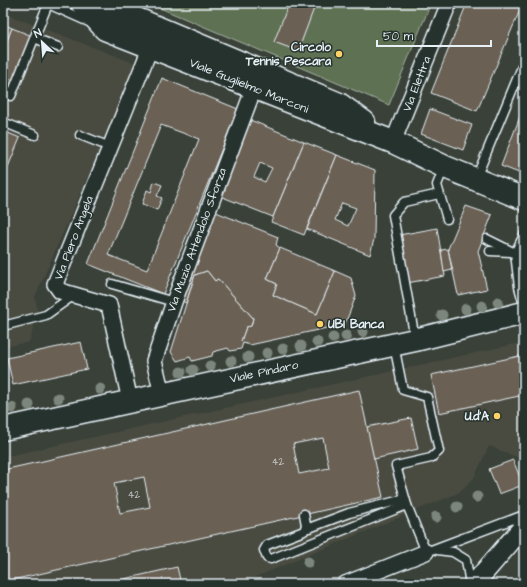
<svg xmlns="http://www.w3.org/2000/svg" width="527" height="587" viewBox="0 0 527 587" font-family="'Architects Daughter',sans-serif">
<rect width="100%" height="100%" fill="#3a4138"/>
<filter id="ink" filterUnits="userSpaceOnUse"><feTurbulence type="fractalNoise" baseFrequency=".025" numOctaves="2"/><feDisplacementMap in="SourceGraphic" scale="8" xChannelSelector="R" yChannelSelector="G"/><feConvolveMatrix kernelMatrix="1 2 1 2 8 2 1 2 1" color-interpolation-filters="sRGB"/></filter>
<g filter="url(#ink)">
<g fill="#484b40">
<polygon points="3,13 137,64 35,297 38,314 29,342 3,347"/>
<polygon points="524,342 524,460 489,446 474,478 458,493 239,584 3,584 3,457"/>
</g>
<polygon fill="#5f7153" stroke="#a4b1a6" points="148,3 431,3 389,105"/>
<g fill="#6a6153" stroke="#e8f1f8" fill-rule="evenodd">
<polygon points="289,3 316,3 298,51 274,42"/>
<polygon points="467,3 523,3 477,111 431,93"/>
<polygon points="3,24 12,28 3,51"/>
<polygon points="12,28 32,36 13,80 3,76 3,51"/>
<polygon points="3,76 13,80 9,89 3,87"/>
<path d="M162,78L238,109L163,294L88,264ZM161,125L199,139L147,270L108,255Z"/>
<polygon points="430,109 472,125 463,150 421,134"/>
<polygon points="521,114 524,115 524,175 501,166"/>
<path d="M250,120L304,142L273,217L220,196ZM260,163L272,168L265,182L254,177Z"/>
<polygon points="3,131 20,138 3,179"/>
<polygon points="304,142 337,155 304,235 271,222"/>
<path d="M337,155L375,170L374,239L370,255L307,229ZM342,203L356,208L348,226L335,220Z"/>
<polygon points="154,182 162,185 157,196 162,198 157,210 142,204 147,190 151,192"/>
<polygon points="466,206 492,215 478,251 487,289 458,295 448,249"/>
<polygon points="211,210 278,237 276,245 280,248 267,279 277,284 273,295 317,314 335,271 351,278 356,296 345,324 250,345 243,343 241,341 246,327 251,326 253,318 218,279 215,281 207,271 195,275 186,303 178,299"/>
<polygon points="437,228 445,276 407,283 399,235"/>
<polygon points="280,248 335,271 317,314 273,295 277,284 267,279"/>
<polygon points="448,249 452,270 444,272 441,250"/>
<polygon points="207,271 215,281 218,279 253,318 251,326 246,327 241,341 243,343 241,349 230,351 228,348 213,352 212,356 192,361 190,357 177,361 171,352 195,275"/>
<polygon points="81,342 87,369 13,385 7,358"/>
<polygon points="524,355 524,395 439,413 431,375"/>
<path d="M359,390L383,497L3,582V470ZM323,438L329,468L299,474L293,444ZM144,477L150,507L120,513L114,483Z"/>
<polygon points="411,418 418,449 374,459 367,427"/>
<polygon points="513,460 523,485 499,494 489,469"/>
<polygon points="177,567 181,584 101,584 102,584"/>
<polygon points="408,578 411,584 394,584"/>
</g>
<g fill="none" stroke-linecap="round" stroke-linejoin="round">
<g stroke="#e8f1f8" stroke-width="11">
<g id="service">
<polyline points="46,3 91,23"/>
<polyline points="34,38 58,47"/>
<polyline points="3,93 11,96 48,4"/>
<polyline points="3,122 35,135"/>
<polyline points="80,135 110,147"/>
<polyline points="444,167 437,185 447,219"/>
<polyline points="476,178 524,62"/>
<polyline points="524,235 515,253 519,287 524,305"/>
<polyline points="487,239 515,253"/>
<polyline points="490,251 511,252"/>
<polyline points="112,284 174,302"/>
<polyline points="3,326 46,315 74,295"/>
<polyline points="415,339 393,215 404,202 439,194"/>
<polyline points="394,345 403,390 427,397 439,451 431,458 396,466 407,505 426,552"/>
<polyline points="304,514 306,525 309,528 349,513 405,499"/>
<polyline points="306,525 304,531 267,545 264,550 267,558 271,559 407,505"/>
<polyline points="437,550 453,552 466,560 470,584"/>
<polyline points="426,552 524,515"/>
</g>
</g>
<g stroke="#e8f1f8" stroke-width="18">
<g id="minor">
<polyline points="393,142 449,3"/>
<polyline points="162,394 154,361 175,299 254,88"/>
<polyline points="130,401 109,305 60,291 55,284 151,46"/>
<polyline points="345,584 426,552"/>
</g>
</g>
<g stroke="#e8f1f8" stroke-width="22">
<polyline id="tertiary" points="474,584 524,526"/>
</g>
<g stroke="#e8f1f8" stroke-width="25">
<g id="secondary">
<polyline points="82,3 105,29 393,142 445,167 524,199"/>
<polyline points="99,3 339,104 364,122"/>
<polyline points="3,429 415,340 524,313"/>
</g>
</g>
<use href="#service" stroke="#26332d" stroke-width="8"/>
<use href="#minor" stroke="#26332d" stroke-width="15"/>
<use href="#tertiary" stroke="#26332d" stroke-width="19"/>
<use href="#secondary" stroke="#26332d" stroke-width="22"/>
</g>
<g fill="#7b867d">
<circle cx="498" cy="302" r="5.5"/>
<circle cx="482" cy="306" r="5.5"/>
<circle cx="466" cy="309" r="5.5"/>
<circle cx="442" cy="315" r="5.5"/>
<circle cx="363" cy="332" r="5.5"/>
<circle cx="346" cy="336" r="5.5"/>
<circle cx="333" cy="338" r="5.5"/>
<circle cx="317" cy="342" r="5.5"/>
<circle cx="301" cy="346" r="5.5"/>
<circle cx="283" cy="349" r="5.5"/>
<circle cx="267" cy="353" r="5.5"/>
<circle cx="248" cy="357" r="5.5"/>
<circle cx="231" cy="361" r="5.5"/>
<circle cx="210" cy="366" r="5.5"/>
<circle cx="193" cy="370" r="5.5"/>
<circle cx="181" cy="372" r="5.5"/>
<circle cx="100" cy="389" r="5.5"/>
<circle cx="58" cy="398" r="5.5"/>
<circle cx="29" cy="405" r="5.5"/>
<circle cx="12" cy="408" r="5.5"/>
<circle cx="477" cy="497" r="5.5"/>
<circle cx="457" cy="507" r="5.5"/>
<circle cx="436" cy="517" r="5.5"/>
<circle cx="308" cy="562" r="5.5"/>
</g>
</g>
<g fill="#ffd166" stroke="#26332d" stroke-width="1.5">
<circle cx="339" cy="54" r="4"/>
<circle cx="320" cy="324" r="4"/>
<circle cx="497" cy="416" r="4"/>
</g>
<g text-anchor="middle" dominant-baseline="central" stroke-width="3" stroke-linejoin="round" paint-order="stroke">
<g font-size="10" fill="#c8cdcf">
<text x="278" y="462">42</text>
<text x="134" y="495">42</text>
</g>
<g font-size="12" font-weight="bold" fill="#e8f1f8" stroke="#26332d" text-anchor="end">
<text x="331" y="47">Circolo<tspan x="331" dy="14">Tennis Pescara</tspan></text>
<text x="328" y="324" text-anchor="start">UBI Banca</text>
<text x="489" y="416">U.d'A</text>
</g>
<g font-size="12" fill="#e8f1f8" stroke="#26332d">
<text transform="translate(417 84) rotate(-69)">Via Elettra</text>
<text transform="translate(249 86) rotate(22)">Viale Guglielmo Marconi</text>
<text transform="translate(74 238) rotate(-69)">Via Piero Angela</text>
<text transform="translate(197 240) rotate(-70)">Via Muzio Attendolo Sforza</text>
<text transform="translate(264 372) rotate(-12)">Viale Pindaro</text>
</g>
</g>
<rect width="527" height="587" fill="none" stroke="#26332d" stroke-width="16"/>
<rect x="8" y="8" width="511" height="571" fill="none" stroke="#e8f1f8" stroke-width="1.5" filter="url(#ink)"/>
<g transform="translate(42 42) rotate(334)" stroke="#26332d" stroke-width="3" paint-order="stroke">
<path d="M0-3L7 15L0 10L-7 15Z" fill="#e8f1f8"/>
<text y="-6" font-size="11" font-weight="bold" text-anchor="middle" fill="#e8f1f8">N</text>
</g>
<path d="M377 40v6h114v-6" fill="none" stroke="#e8f1f8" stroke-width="2"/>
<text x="383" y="40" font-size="12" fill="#e8f1f8" stroke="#26332d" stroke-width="3" paint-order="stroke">50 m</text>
</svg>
